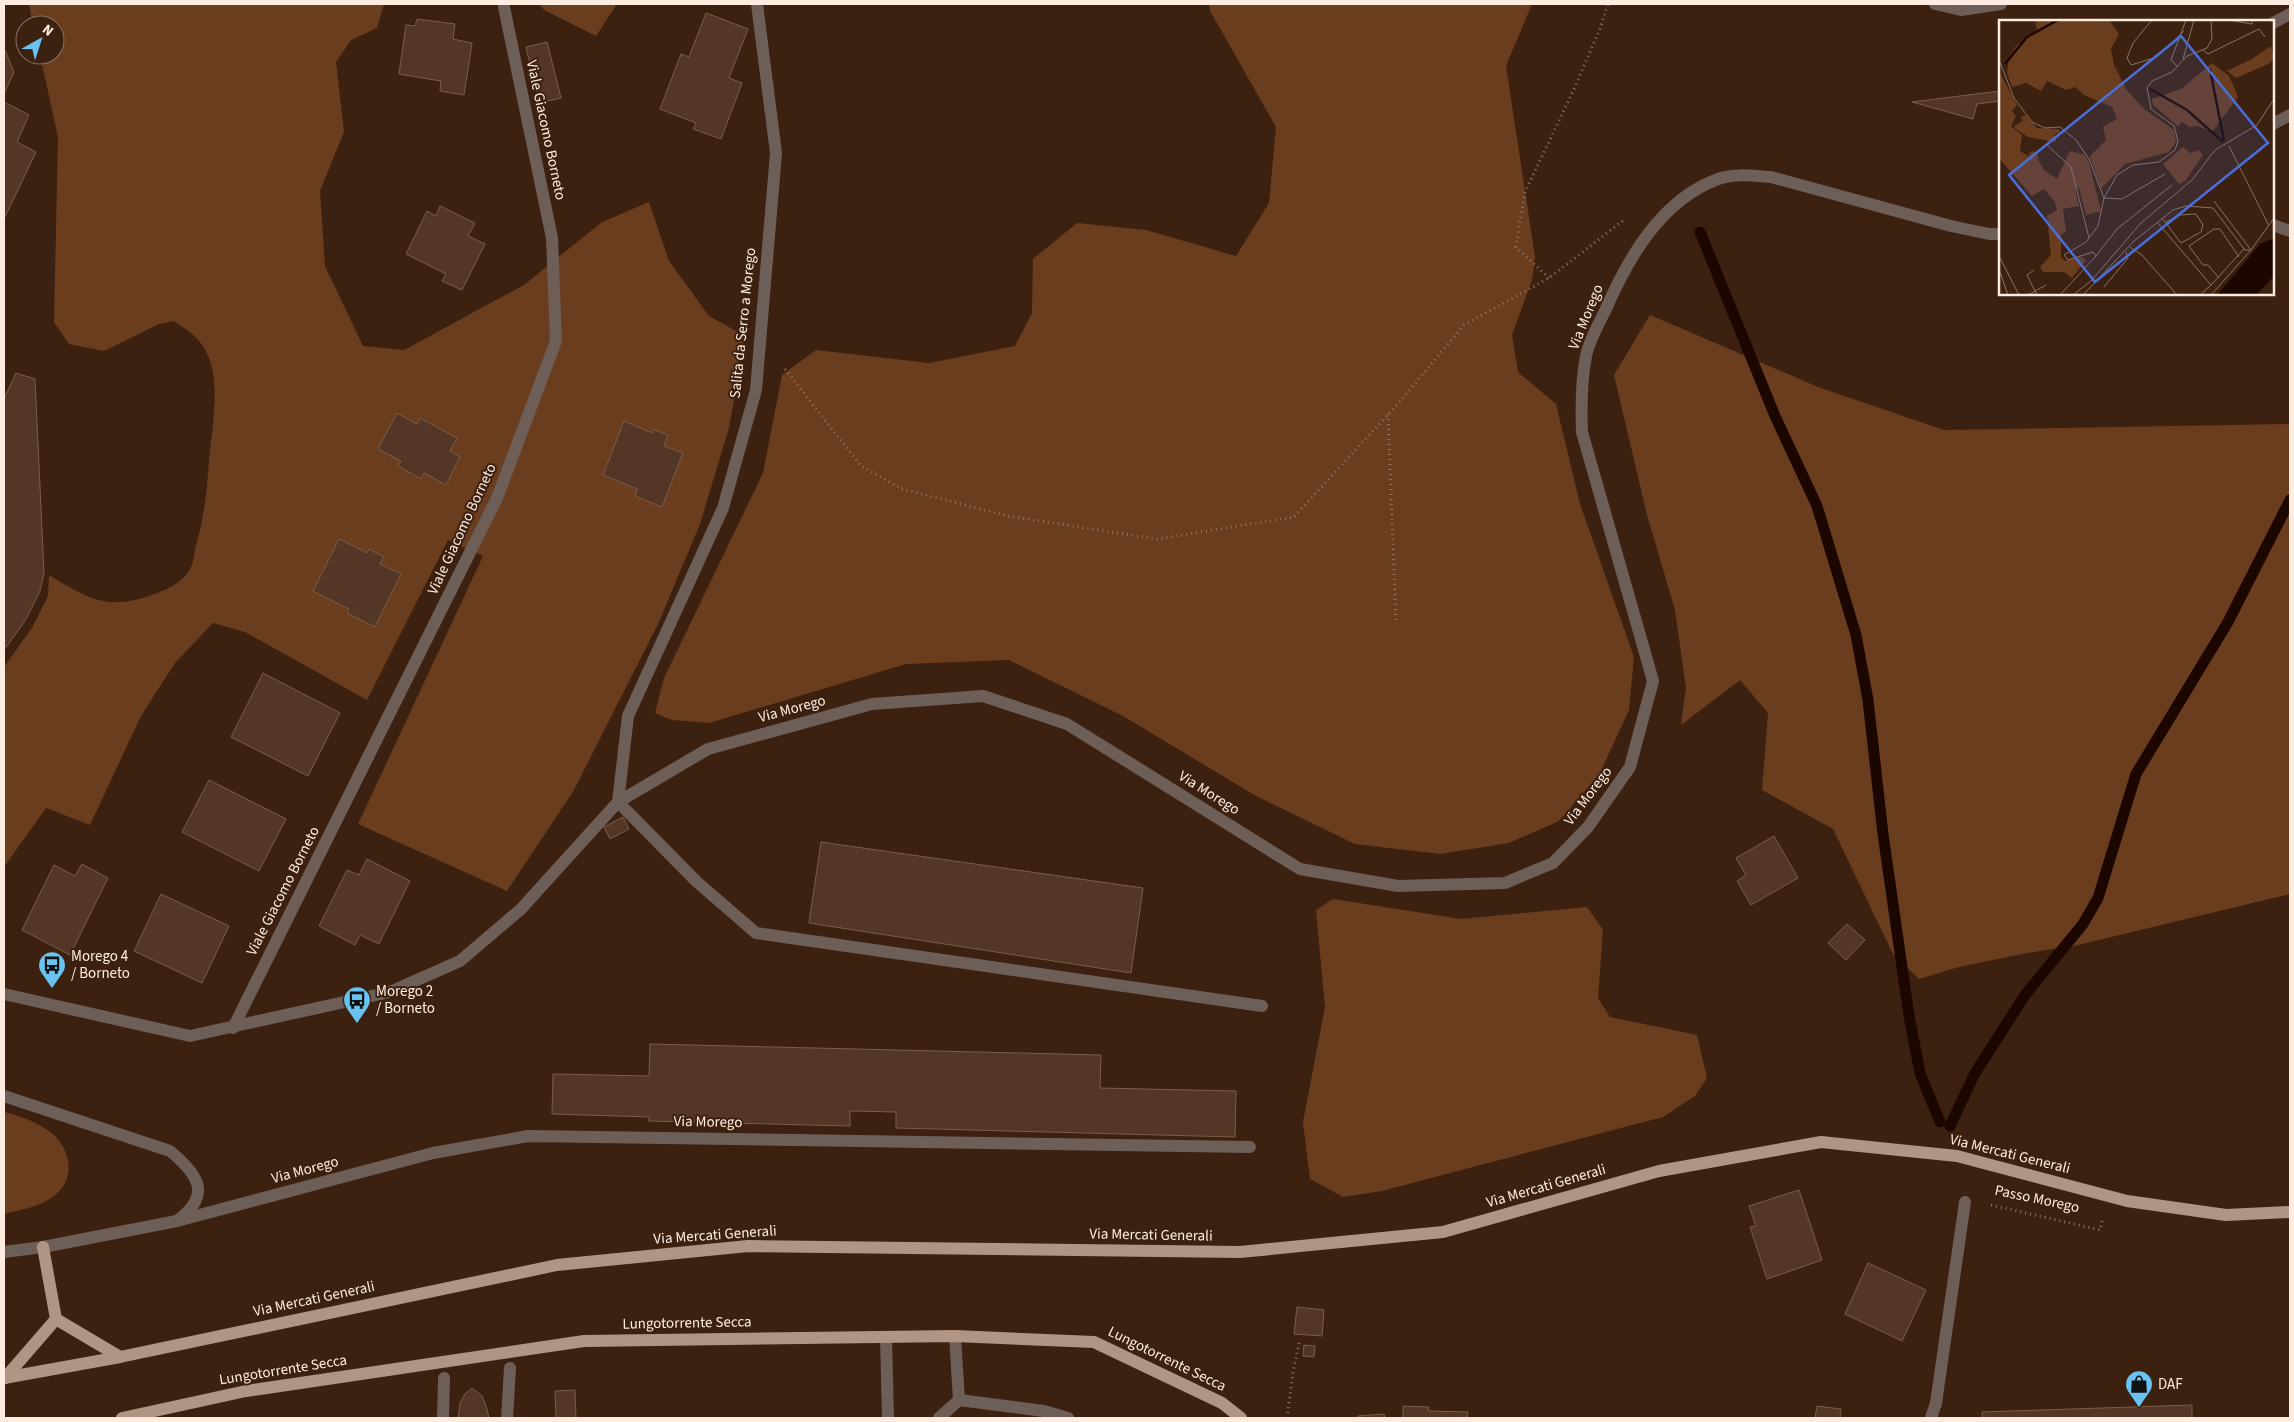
<svg xmlns="http://www.w3.org/2000/svg" width="2294" height="1422" viewBox="0 0 2294 1422" font-family="'Source Sans 3',sans-serif">
<rect width="100%" height="100%" fill="#3c2110"/>
<g fill="#6b3d1f">
<path d="M29,4H384L377,28L351,40L336,62L344,132L320,191L325,266L363,346L404,350L524,285L602,222L649,202L669,261L709,316L745,336L729,428L700,524L659,622L574,790L507,891L358,824L483,556L448,540L367,700L245,632L213,623L175,663L141,716L90,825L46,808L4,867V667L32,628L48,596L49,575C90,600 108,611 155,594C168,589 181,583 189,571C193,565 194,556 195,549C204,519 207,491 209,460C212,431 220,386 209,358C201,338 191,333 174,321L159,324L104,351L69,344L54,322L58,137L40,55H55V25H33Z"/>
<polygon points="539,4 617,4 596,36 544,10"/>
<polygon points="1209,4 1532,4 1506,66 1535,257 1532,280 1512,335 1518,372 1556,404 1580,504 1634,657 1629,710 1600,773 1559,821 1509,843 1440,854 1355,844 1256,796 1123,716 1009,660 906,664 709,723 672,720 655,713 664,678 763,473 782,375 816,350 929,363 1015,346 1032,313 1033,259 1077,223 1146,230 1236,256 1269,203 1276,127 1210,11"/>
<polygon points="1650,315 1818,387 1944,430 2290,424 2290,894 2078,945 2027,953 1959,967 1919,979 1893,954 1833,829 1762,790 1768,713 1740,680 1681,725 1686,688 1675,610 1647,515 1614,375"/>
<polygon points="1333,899 1461,919 1587,907 1603,930 1598,998 1610,1017 1697,1035 1707,1078 1695,1096 1663,1117 1382,1191 1343,1197 1310,1179 1303,1122 1325,1007 1316,910"/>
<path d="M4,1112C20,1116 35,1121 49,1131C74,1150 77,1184 48,1200C34,1208 19,1210 4,1214Z"/>
</g>
<g fill="none" stroke-linecap="round" stroke-linejoin="round">
<g stroke="#1c0600" stroke-width="11">
<polyline points="1700,232 1775,416 1817,506 1856,635 1868,700 1883,834 1909,1016 1920,1073 1940,1122"/>
<polyline points="1950,1126 1975,1073 2025,995 2083,924 2098,898 2136,774 2228,622 2290,500"/>
</g>
</g>
<g fill="#533625" stroke="#7c5d4a">
<polygon points="706,13 748,29 729,78 742,83 721,139 693,129 696,123 660,109 681,54 689,57"/>
<polygon points="417,19 455,24 453,39 472,43 464,95 440,91 441,81 399,74 406,25 415,26"/>
<polygon points="547,42 561,98 539,103 526,47"/>
<polygon points="4,48 14,72 4,94"/>
<polygon points="2000,91 2000,101 1977,104 1973,119 1912,102"/>
<polygon points="4,102 29,115 17,142 36,152 4,219"/>
<polygon points="440,206 475,223 468,236 485,244 462,290 442,281 446,274 406,254 427,211 436,216"/>
<polygon points="16,373 35,379 44,573 40,591 25,621 4,650 4,399"/>
<polygon points="397,413 417,424 420,418 457,438 450,451 460,457 446,485 424,473 421,479 398,466 401,461 378,449"/>
<polygon points="624,421 652,433 653,429 668,435 664,446 683,453 662,507 635,496 637,489 603,475"/>
<polygon points="339,539 367,553 369,549 384,557 380,564 401,574 375,627 347,613 349,609 313,591"/>
<polygon points="263,673 340,713 308,776 231,737"/>
<polygon points="209,780 286,819 259,871 182,832"/>
<polygon points="623,817 629,829 610,839 604,827"/>
<polygon points="1774,836 1798,878 1751,905 1737,881 1746,875 1736,858"/>
<polygon points="821,842 1143,888 1131,973 809,923"/>
<polygon points="367,859 410,881 379,944 360,935 355,945 319,926 347,870 359,875"/>
<polygon points="82,864 108,878 70,955 22,930 54,865 75,876"/>
<polygon points="161,894 229,926 202,983 134,951"/>
<polygon points="1847,924 1865,940 1846,960 1828,943"/>
<polygon points="650,1044 1101,1055 1100,1088 1236,1091 1235,1137 896,1128 896,1112 850,1111 850,1126 649,1121 649,1117 552,1114 553,1074 649,1076"/>
<polygon points="1799,1190 1822,1260 1767,1279 1750,1227 1756,1226 1749,1206"/>
<polygon points="1868,1263 1926,1290 1902,1341 1845,1314"/>
<polygon points="1297,1307 1324,1310 1322,1336 1294,1334"/>
<polygon points="1304,1345 1315,1346 1314,1357 1303,1356"/>
<polygon points="472,1388 482,1396 487,1409 489,1418 458,1418 460,1403 465,1394"/>
<polygon points="575,1390 576,1418 556,1418 555,1391"/>
<polygon points="2192,1405 2192,1418 1982,1418 1982,1412"/>
<polygon points="1403,1406 1429,1407 1428,1411 1468,1412 1467,1418 1403,1418"/>
<polygon points="1817,1406 1841,1409 1840,1418 1815,1418"/>
<polygon points="1384,1414 1385,1418 1358,1418 1358,1416"/>
</g>
<g fill="none" stroke-linecap="round" stroke-linejoin="round">
<g stroke="#8d7668" stroke-width="3" stroke-dasharray="1 4" stroke-linecap="butt">
<polyline points="1549,278 1516,247 1525,192 1575,87 1601,26 1608,4"/>
<polyline points="785,369 861,466 902,489 1008,516 1157,539 1294,517 1403,398 1464,325 1549,278 1625,219"/>
<polyline points="1388,414 1396,623"/>
<polyline points="1991,1205 2100,1230 2102,1221"/>
<polyline points="1287,1418 1293,1372 1300,1339"/>
</g>
<g stroke="#6d5f57" stroke-width="12">
<polyline points="757,4 776,153 756,390 723,508 628,716 618,802 697,882 756,933 1262,1006"/>
<polyline points="1935,4 1961,10 2001,4"/>
<polyline points="2273,23 2290,14"/>
<polyline points="2273,124 2290,115"/>
<polyline points="2273,225 2290,231"/>
<path d="M4,994L190,1036L390,992L460,961L521,909L618,802L708,749L872,704L983,696L1067,724L1300,869L1398,886L1505,883L1553,863L1588,827L1630,767L1653,681L1582,432C1581,406 1581,382 1586,356C1589,341 1598,325 1605,311C1628,258 1661,200 1718,179C1734,173 1754,176 1771,177L1951,226L1989,234H2000"/>
<polyline points="233,1028 497,498 556,341 552,238 504,7"/>
<path d="M4,1096L170,1151C199,1175 212,1195 177,1221L43,1247L4,1252"/>
<polyline points="177,1221 433,1153 528,1136 1250,1147"/>
<polyline points="955,1336 959,1400"/>
<polyline points="886,1337 888,1418"/>
<polyline points="959,1400 1044,1411 1068,1418"/>
<polyline points="443,1418 444,1378"/>
<polyline points="507,1418 510,1368"/>
<polyline points="939,1418 959,1400"/>
<polyline points="1931,1418 1936,1403 1965,1202"/>
</g>
<g stroke="#b19584" stroke-width="12">
<polyline points="43,1247 56,1319 120,1357"/>
<polyline points="4,1378 120,1357 557,1265 748,1246 1240,1252 1443,1232 1659,1171 1821,1142 1957,1156 2127,1201 2226,1215 2290,1212"/>
<polyline points="5,1378 56,1319"/>
<polyline points="122,1418 246,1391 584,1341 955,1336 1094,1342 1222,1403 1241,1418"/>
</g>
</g>
<defs>
<g id="bus-pin" transform="scale(1.4375)"><path d="M0 17L-7.5 6A9.5 9.5 0 1 1 7.5 6Z" fill="#69c3f1" stroke="#3c2110"/><path d="M-5-6H5V4H4V6H2V4H-2V6H-4V4H-5ZM-3.5-4V0h7V-4ZM-3.5 1.2v1.5H-2V1.2ZM2 1.2v1.5H3.5V1.2Z" fill="#111"/></g>
<g id="shop-pin" transform="scale(1.4375)"><path d="M0 17L-7.5 6A9.5 9.5 0 1 1 7.5 6Z" fill="#69c3f1" stroke="#3c2110"/><path d="M-5-2.5h2.3a2.7 3.5 0 0 1 5.4 0H5L5.5 6h-11ZM-1.5-2.5h3a1.5 2.3 0 0 0-3 0Z" fill="#111"/></g>
</defs>
<g fill-rule="evenodd">
<use href="#bus-pin" x="52" y="965"/>
<use href="#bus-pin" x="357" y="1000"/>
<use href="#shop-pin" x="2139" y="1384"/>
</g>
<g text-anchor="middle" dominant-baseline="central" stroke-width="4" stroke-linejoin="round" paint-order="stroke">
<g font-size="15" fill="#feece1" stroke="#3c2110">
<text transform="translate(546 130) rotate(78)">Viale Giacomo Borneto</text>
<text transform="translate(1586 317) rotate(-68)">Via Morego</text>
<text transform="translate(743 323) rotate(-84)">Salita da Serro a Morego</text>
<text transform="translate(462 529) rotate(-65)">Viale Giacomo Borneto</text>
<text transform="translate(792 709) rotate(-15)">Via Morego</text>
<text transform="translate(1209 793) rotate(32)">Via Morego</text>
<text transform="translate(1588 796) rotate(-53)">Via Morego</text>
<text transform="translate(283 891) rotate(-63)">Viale Giacomo Borneto</text>
<text transform="translate(708 1122) rotate(1)">Via Morego</text>
<text transform="translate(2010 1154) rotate(14)">Via Mercati Generali</text>
<text transform="translate(305 1170) rotate(-15)">Via Morego</text>
<text transform="translate(1546 1186) rotate(-16)">Via Mercati Generali</text>
<text transform="translate(2037 1199) rotate(12)">Passo Morego</text>
<text transform="translate(715 1235) rotate(-4)">Via Mercati Generali</text>
<text transform="translate(1151 1235) rotate(1)">Via Mercati Generali</text>
<text transform="translate(314 1299) rotate(-12)">Via Mercati Generali</text>
<text transform="translate(687 1323) rotate(-1)">Lungotorrente Secca</text>
<text transform="translate(1167 1359) rotate(26)">Lungotorrente Secca</text>
<text transform="translate(283 1370) rotate(-9)">Lungotorrente Secca</text>
</g>
<g font-size="15" fill="#feece1" stroke="#3c2110" text-anchor="start">
<text x="71" y="956">Morego 4<tspan x="71" dy="17">/ Borneto</tspan></text>
<text x="376" y="991">Morego 2<tspan x="376" dy="17">/ Borneto</tspan></text>
<text x="2158" y="1384">DAF</text>
</g>
</g>
<g transform="translate(1999 20)">
<rect width="275" height="275" fill="#3c2110"/>
<path d="M36,0H110L120,14L112,29L115,45L127,69L144,88L175,110L177,122L170,132L126,144L102,169L91,136L107,120L104,107L118,99L113,87L85,75L76,67L67,70L48,61L42,71L27,63L13,67L8,53L10,37L17,26L38,10ZM272,26L275,39L269,44L237,58L228,51L253,39ZM213,43L230,56L239,77L213,112L198,106L190,107L182,101L180,107L154,85L153,79L182,69ZM0,51L18,85L13,91L17,96L12,106L23,115L21,131L29,136L32,131L38,132L39,140L45,150L58,159L71,131L86,135L90,143L102,191L87,195L80,168L76,169L80,186L64,189L67,212L62,214V237L66,241L82,237L87,240L73,258L65,252H44L41,247L52,235L48,196L58,190L56,182L45,169L33,176L0,138ZM26,95L38,108L60,109L61,112L56,114L57,122L29,117L17,109L15,106L24,101L22,97ZM184,127L191,133L200,130L204,135L186,161L180,164L164,144Z" fill="#6b3d1f"/>
<path d="M275,218V256L257,275H218L261,224Z" fill="#1c0600"/>
<path fill="none" stroke="#1c0600" stroke-width="2.5" d="M6,44L28,17L59,0M211,49L225,121M151,69L188,90L224,122"/>
<path fill="none" stroke="#8a7264" stroke-width="1" d="M153,0L134,23L128,38L132,45L158,37L185,11M229,0L253,4L254,0M204,30L209,34L260,9L266,17M184,39L195,0M0,40L15,78L33,102L46,108L61,107L77,120L90,139L105,178L123,179L166,154M179,47L172,40L187,0M48,125L72,147L90,218M230,126L270,206M215,181L252,230M163,198L182,223L202,212L204,205L197,194L181,195L167,202M158,202L212,265L201,275M131,227L143,235L178,275M0,236L20,275M97,236L118,209L173,165M0,249L9,275M35,250L28,255L38,275M220,258L209,245H204L190,226L215,209H221L240,237M212,265L245,229M105,267L129,238L127,232M29,275L47,265M61,275L97,236L94,232L69,240L65,235L87,222L99,206L105,178L118,155L134,145L160,142L176,130L179,121L175,106L152,89L148,68L153,61L173,52L188,36L208,28L213,19L212,0M74,275L92,261L142,203L193,160L216,130L258,105L275,79M84,275L135,221L174,190L187,186L214,188L246,230H252L275,198M212,275L252,230"/>
<path fill="#4a6eda" fill-opacity="0.15" stroke="#4a6eda" stroke-width="2.5" d="M182,16L269,123L96,262L10,155Z"/>
<rect width="275" height="275" fill="none" stroke="#feece1" stroke-width="2.5"/>
</g>
<rect width="2294" height="1422" fill="none" stroke="#feece1" stroke-width="10"/>
<g transform="translate(40 40) rotate(39)"><circle r="24" fill="#3c2110" stroke="#8a7264"/>
<path d="M0-4L9 19L0 12L-9 19Z" fill="#69c3f1"/>
<text y="-8" font-size="14" font-weight="bold" text-anchor="middle" fill="#feece1">N</text>
</g>
</svg>
